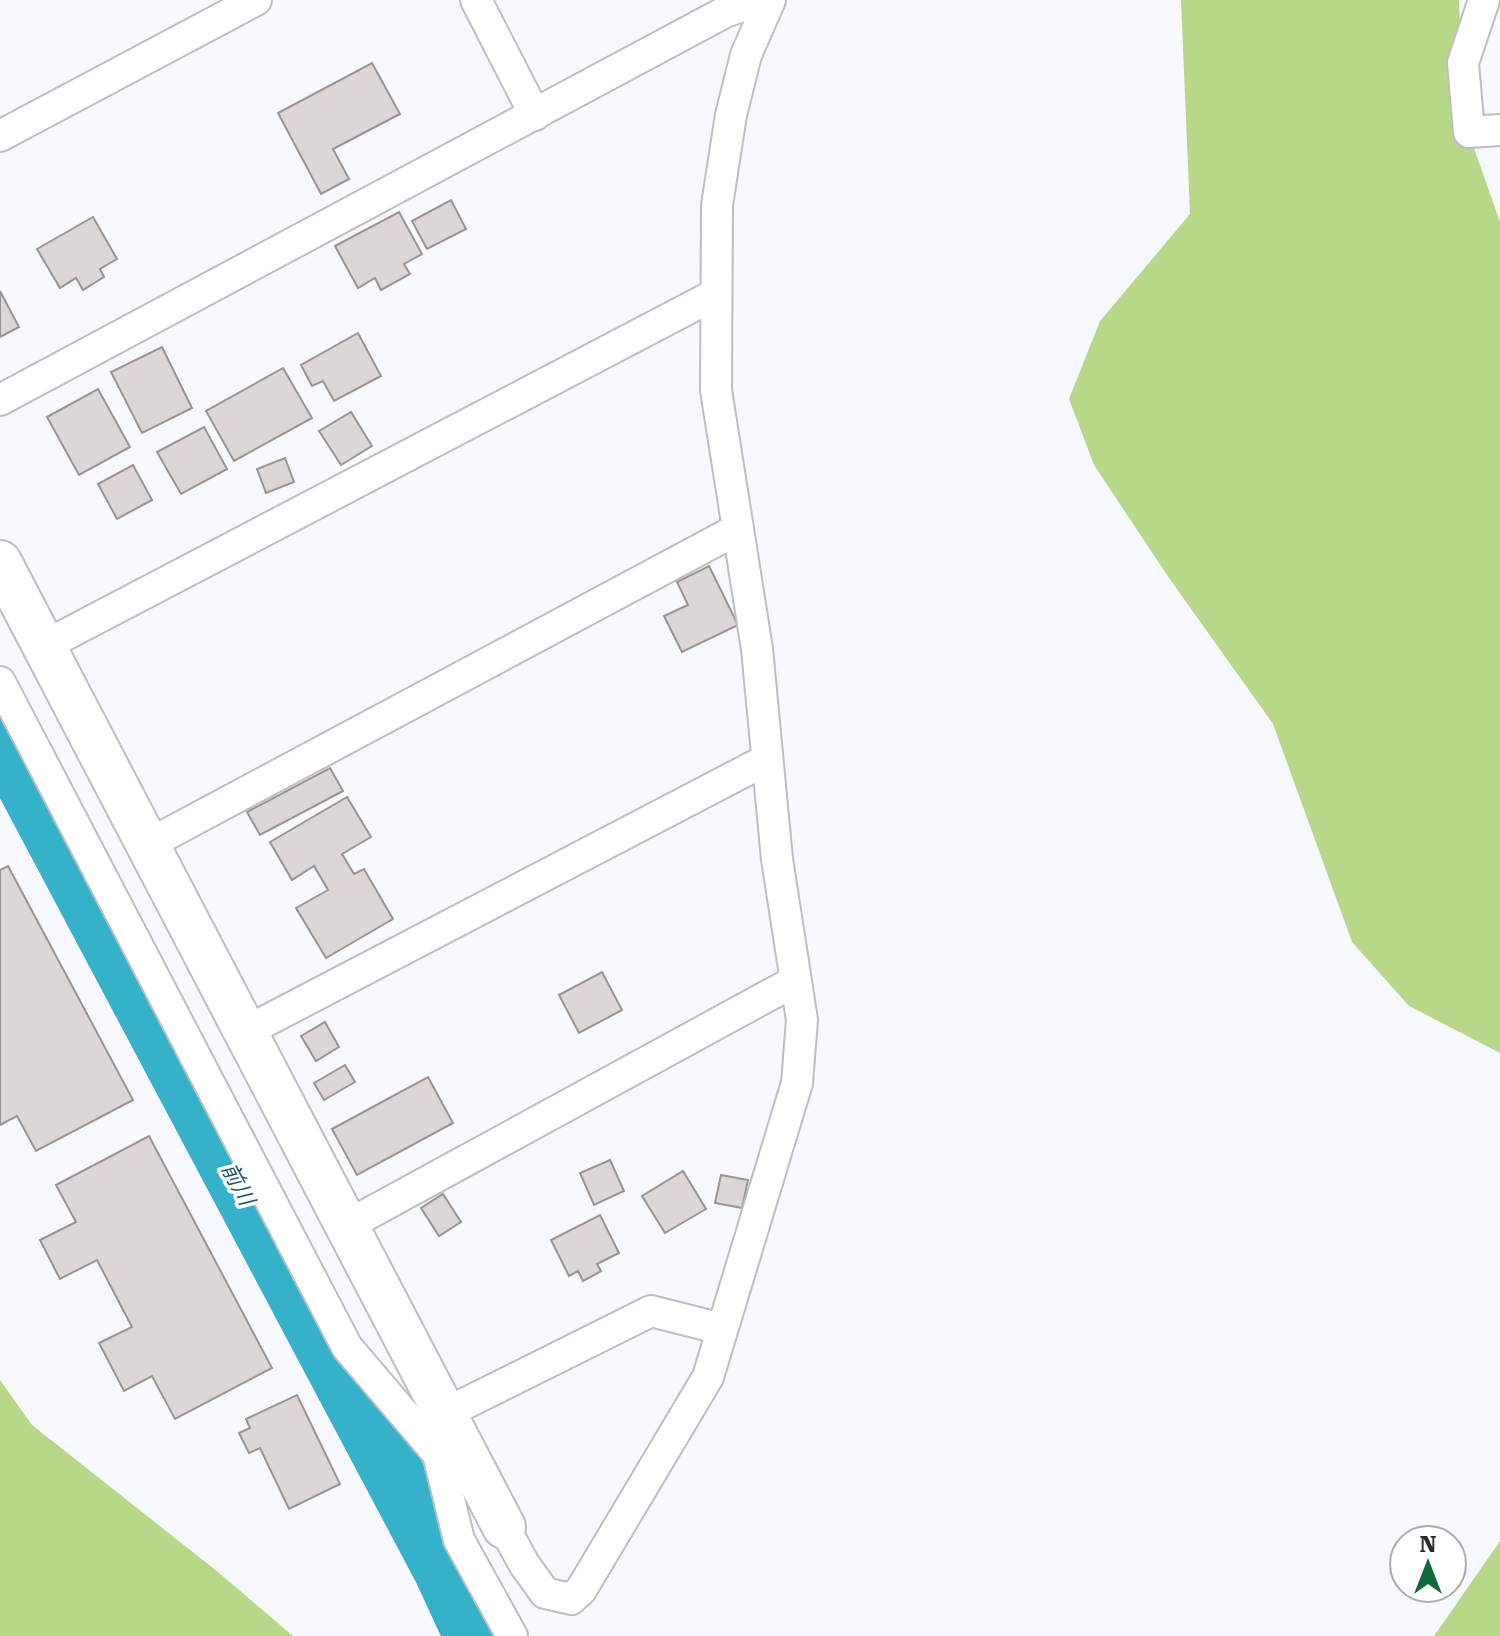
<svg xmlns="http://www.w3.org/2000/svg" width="1500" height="1636" viewBox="0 0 1500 1636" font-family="'Roboto Serif','Noto Sans JP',serif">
<rect width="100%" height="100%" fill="#f8f9fe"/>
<g fill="#b7d888">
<polygon points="1181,0 1459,0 1463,117 1500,222 1500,1053 1409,1006 1352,942 1273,724 1169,578 1094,465 1069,399 1100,321 1190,214"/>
<polygon points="0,1380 32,1425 218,1572 293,1636 0,1636"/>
<polygon points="1500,1541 1500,1636 1434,1636 1498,1544"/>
</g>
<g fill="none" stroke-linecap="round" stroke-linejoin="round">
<polyline stroke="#36b1ca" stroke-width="62" points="0,732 444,1569 475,1636"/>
</g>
<g fill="#dcd6d6" stroke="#999493" stroke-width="2">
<polygon points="372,63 400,114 333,149 349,179 321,194 278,113"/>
<polygon points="451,200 466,229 427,249 412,221"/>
<polygon points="399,212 422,254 404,264 410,274 381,290 375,278 358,288 335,246"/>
<polygon points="93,217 117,259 100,269 104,277 83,290 76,278 60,288 37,249"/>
<polygon points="0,291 19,327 0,337"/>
<polygon points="358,333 381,376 334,401 323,381 312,386 301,365"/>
<polygon points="162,347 192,408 142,433 111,372"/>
<polygon points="283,368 312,418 234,461 206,411"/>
<polygon points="98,389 130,447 79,475 47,417"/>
<polygon points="351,412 372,446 341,465 319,431"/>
<polygon points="204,427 227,469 181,494 157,452"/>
<polygon points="285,458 294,482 266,493 257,469"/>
<polygon points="133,465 152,500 117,519 98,484"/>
<polygon points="709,566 738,625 682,652 664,616 688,605 677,582"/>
<polygon points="330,768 343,791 260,835 247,812"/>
<polygon points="347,797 371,837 342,854 354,874 364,869 393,919 326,958 296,908 328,890 314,866 292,880 270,842"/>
<polygon points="8,866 133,1100 36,1151 17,1116 0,1125 0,870"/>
<polygon points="602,972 622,1010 579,1033 559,995"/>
<polygon points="325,1022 339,1047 316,1061 301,1036"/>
<polygon points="345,1065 355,1082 324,1100 314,1083"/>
<polygon points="428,1077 453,1123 357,1175 332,1129"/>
<polygon points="149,1136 272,1368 175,1419 152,1376 124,1391 99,1343 132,1327 97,1260 60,1279 40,1240 76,1222 56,1185"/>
<polygon points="610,1160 624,1191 594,1205 580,1173"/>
<polygon points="683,1171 706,1209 665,1233 642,1196"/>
<polygon points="721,1175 748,1180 742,1208 715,1203"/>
<polygon points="443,1194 461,1222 439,1236 421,1208"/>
<polygon points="600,1215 619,1253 597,1264 601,1271 583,1281 578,1271 569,1276 551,1240"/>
<polygon points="297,1395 340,1484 289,1509 260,1448 249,1453 239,1433 250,1428 246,1419"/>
</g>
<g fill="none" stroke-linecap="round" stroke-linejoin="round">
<g stroke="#bdbec2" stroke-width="34">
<g id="street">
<polyline points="476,0 535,115"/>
<polyline points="1484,0 1463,63 1469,132 1500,130"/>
<polyline points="0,136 256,0"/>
<polyline points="0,400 725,12 760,0"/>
<polyline points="44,646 716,294"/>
<polyline points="0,682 347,1347 438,1454 459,1540 512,1636"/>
<polyline points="147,845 738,529"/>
<polyline points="245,1032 766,760"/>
<polyline points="346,1226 795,981"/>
<polyline points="444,1414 651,1311 722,1329"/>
<polyline points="504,1527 524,1564 545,1593 571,1599 581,1590 708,1377 797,1083 802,1020 777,859 757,649 716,390 717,205 731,115 746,55 770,0"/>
</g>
</g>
<g stroke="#bdbec2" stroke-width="46">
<polyline id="secondary" points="0,562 504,1527"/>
</g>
<use href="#street" stroke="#fff" stroke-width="30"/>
<use href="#secondary" stroke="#fff" stroke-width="42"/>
</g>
<g text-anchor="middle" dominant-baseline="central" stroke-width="7" stroke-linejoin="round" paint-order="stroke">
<g font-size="22" font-style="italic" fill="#245561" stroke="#fff">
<text transform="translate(238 1184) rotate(62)">前川</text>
</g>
</g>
<g transform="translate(1428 1564)"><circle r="38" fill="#ffffff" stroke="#aaabab" stroke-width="2"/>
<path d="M0-6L14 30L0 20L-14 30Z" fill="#11693c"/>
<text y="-12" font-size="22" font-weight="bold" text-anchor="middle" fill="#2b2c2e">N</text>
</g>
</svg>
